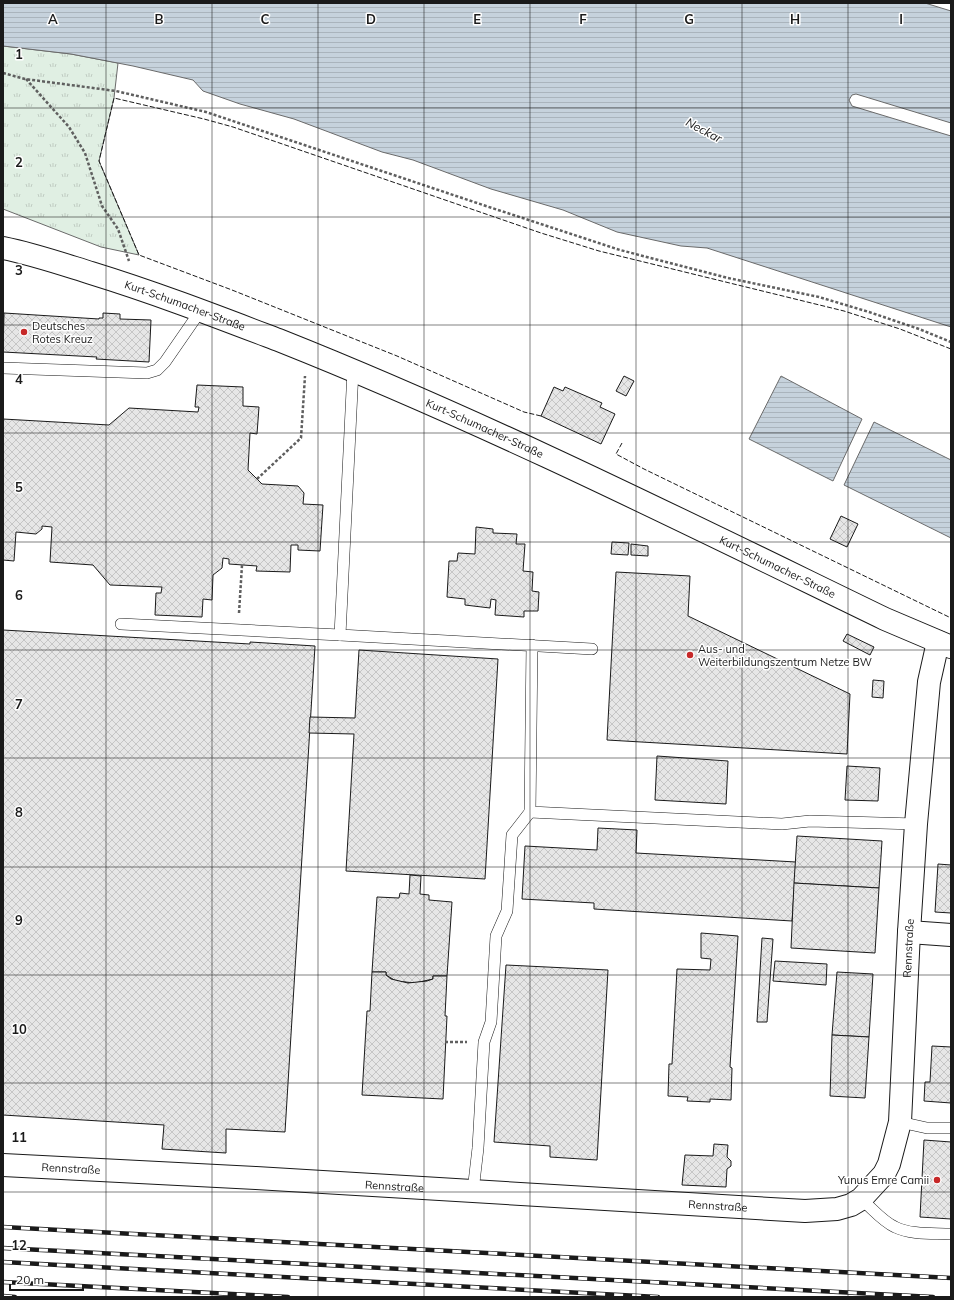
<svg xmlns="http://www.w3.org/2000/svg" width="954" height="1300" viewBox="0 0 954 1300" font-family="Mulish,sans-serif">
<defs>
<pattern id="grass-tufts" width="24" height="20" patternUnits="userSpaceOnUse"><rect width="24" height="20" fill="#e0efe3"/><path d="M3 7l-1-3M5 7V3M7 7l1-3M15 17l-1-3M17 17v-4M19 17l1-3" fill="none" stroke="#c0ccc2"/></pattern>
<pattern id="water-rules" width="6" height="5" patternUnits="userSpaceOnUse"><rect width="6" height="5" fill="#c6d2dc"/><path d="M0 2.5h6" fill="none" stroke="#aab4bc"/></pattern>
<pattern id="building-cross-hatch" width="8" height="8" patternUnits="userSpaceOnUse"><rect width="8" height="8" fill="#e6e6e6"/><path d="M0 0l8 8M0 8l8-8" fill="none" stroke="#c5c5c5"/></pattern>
</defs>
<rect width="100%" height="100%" fill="#fff"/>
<polygon fill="url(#grass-tufts)" stroke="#6a6a6a" points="3,46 71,54 118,63 114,98 99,161 139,255 101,247 3,209"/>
<g fill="url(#water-rules)" stroke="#6a6a6a">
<polygon points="3,3 925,3 951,11 951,123 856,94 852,95 849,100 852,106 951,136 951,327 707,248 681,246 617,232 563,210 491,189 413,160 382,152 294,119 240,104 203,91 193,80 133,66 71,54 3,46"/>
<polygon points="781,376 862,419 833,481 749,439"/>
<polygon points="874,422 951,460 951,538 844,485"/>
</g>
<g fill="url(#building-cross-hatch)" stroke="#1a1a1a">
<polygon points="4,313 99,319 99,318 103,318 103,313 120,314 120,319 151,320 149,362 96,359 97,357 3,352"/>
<polygon points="624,376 634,381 626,396 616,391"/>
<polygon points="197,385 243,387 243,406 259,407 257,434 250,433 248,470 262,484 298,486 304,493 303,504 323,505 320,551 298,550 298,545 291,545 290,572 256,571 257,566 229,564 229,559 223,558 222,568 213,575 212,600 203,599 202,617 155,615 156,593 161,593 162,587 110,585 93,565 50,562 52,527 42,526 42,529 36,534 16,532 14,561 3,560 3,419 109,425 129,408 198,412 199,407 195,407"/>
<polygon points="554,387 563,391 565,387 602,403 600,407 615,414 601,444 541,416"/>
<polygon points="841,516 858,524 847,547 830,539"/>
<polygon points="476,527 493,529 493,533 517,534 516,544 525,544 523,571 533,572 532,591 539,592 538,611 524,611 524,617 495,615 496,600 491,599 490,608 465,605 465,599 447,597 449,561 457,561 458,553 475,554"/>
<polygon points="612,542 629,543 628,555 611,554"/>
<polygon points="631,544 648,546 648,556 631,555"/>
<polygon points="616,572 690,576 688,616 850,694 847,754 607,740"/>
<polygon points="3,630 250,644 250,642 315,646 285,1132 226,1129 226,1153 162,1149 164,1125 3,1115"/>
<polygon points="847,634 874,647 870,655 843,641"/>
<polygon points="359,650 498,659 485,879 346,871 354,734 309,733 310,717 355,718"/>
<polygon points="873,680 884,681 883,698 872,697"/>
<polygon points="657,756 728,761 726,804 655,800"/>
<polygon points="847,766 880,768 878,801 845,800"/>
<polygon points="598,828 637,830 636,853 796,862 792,921 594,909 594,903 522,899 525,846 597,850"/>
<polygon points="797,836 882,841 879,888 794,883"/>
<polygon points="938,864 951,865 951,913 935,912"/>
<polygon points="410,875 421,876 420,894 429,895 429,900 452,902 447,976 433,976 433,979 415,983 396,981 386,975 386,972 372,972 377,897 399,898 400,893 409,894"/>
<polygon points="794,883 879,888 875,953 791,948"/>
<polygon points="701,933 738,936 730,1067 732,1068 731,1100 710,1099 710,1102 687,1101 688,1097 668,1096 669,1064 672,1064 677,969 710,970 711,959 701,958"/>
<polygon points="762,938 773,939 767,1022 757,1022"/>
<polygon points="775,961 827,964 826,985 773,981"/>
<polygon points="506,965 608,970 597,1160 550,1157 550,1146 494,1142"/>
<polygon points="372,972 386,972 386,975 391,979 408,983 427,981 433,979 433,976 447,976 445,1016 447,1016 443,1099 362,1095 367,1011 370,1011"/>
<polygon points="837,972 873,974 869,1037 832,1035"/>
<polygon points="832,1035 869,1037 865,1098 830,1096"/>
<polygon points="932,1046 951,1047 951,1103 924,1101 925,1082 930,1082"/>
<polygon points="924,1140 951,1142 951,1219 920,1217"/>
<polygon points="714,1144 728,1145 727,1157 731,1161 731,1166 727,1169 726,1187 682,1185 685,1155 713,1156"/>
</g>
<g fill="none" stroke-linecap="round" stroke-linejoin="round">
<g stroke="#1a1a1a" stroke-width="12">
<g id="service">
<polyline points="3,368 147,373 157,370 165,362 201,310"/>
<polyline points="353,370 340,635 592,649"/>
<polyline points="121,624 340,635"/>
<polyline points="532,645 530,812 782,824 810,821 916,824"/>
<polyline points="900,1122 927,1128 951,1128"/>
<polyline points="473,1191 478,1148 484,1042 491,1022 496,936 507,911 512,835 530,812"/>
<path d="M861,1199C872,1208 882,1221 895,1227C911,1235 933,1233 951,1234"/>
</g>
</g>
<g stroke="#1a1a1a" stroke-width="24">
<g id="minor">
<polyline points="909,932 951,935"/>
<path id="s1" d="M3,1165L256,1178L805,1211L837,1209L851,1205L861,1199L884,1174L889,1164L900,1122L909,932L916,824L929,682L938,642"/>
</g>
</g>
<g stroke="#1a1a1a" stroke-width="24">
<g id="tertiary">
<path id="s2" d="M3,248C33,254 62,264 91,273C156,293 218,317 281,341C487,423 685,522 885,619L951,647"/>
</g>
</g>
<g stroke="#5f5f5f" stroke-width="2.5" stroke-dasharray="3 2" stroke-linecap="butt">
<polyline points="3,73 25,79 116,91 206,112 486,206 620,250 728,278 819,297 869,312 919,329 951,342"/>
<polyline points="26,79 69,127 85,153 102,206 118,229 129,261"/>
<polyline points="257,479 301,438 305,376"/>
<polyline points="239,613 242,565"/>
<polyline points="445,1042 467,1042"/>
</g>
<use href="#service" stroke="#fff" stroke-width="11"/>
<use href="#minor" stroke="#fff" stroke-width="22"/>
<use href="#tertiary" stroke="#fff" stroke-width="22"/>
<g stroke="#1a1a1a" stroke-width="4.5">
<g id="rail">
<polyline points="3,1227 951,1278"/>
<polyline points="3,1248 933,1297"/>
<polyline points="3,1262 658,1297"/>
<polyline points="3,1282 288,1297"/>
<polyline points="3,1296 15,1297"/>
</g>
</g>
<use href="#rail" stroke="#fff" stroke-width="3" stroke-dasharray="9" stroke-linecap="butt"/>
<g stroke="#1a1a1a" stroke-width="1" stroke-dasharray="5 2" stroke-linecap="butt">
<polyline points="541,416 524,412 397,356 232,290 139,255 99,161 114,98 204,119 233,127 541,233 599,251 844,311 900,329 951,349"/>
<polyline points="622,443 616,454 644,469 951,618"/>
</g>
</g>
<path fill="none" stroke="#1a1a1a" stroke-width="1" stroke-opacity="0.55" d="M106,3V1297M212,3V1297M318,3V1297M424,3V1297M530,3V1297M636,3V1297M742,3V1297M848,3V1297M3,108H951M3,217H951M3,325H951M3,433H951M3,542H951M3,650H951M3,758H951M3,867H951M3,975H951M3,1083H951M3,1192H951"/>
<g fill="#c62828" stroke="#fff" stroke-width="1.5">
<circle cx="24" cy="332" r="4"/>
<circle cx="690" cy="655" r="4"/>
<circle cx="937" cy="1180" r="4"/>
</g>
<g text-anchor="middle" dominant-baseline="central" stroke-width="3" stroke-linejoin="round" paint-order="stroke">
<g font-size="11" fill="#1a1a1a" stroke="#fff">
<text stroke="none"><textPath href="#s2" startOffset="191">Kurt-Schumacher-Straße</textPath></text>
<text stroke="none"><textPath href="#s2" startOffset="515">Kurt-Schumacher-Straße</textPath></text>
<text stroke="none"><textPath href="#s2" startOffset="839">Kurt-Schumacher-Straße</textPath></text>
<text stroke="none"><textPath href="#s1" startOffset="1124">Rennstraße</textPath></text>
<text stroke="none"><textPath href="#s1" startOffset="68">Rennstraße</textPath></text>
<text stroke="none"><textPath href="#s1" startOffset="392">Rennstraße</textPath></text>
<text stroke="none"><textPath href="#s1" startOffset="716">Rennstraße</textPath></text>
</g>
<g font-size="11" fill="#1a1a1a" stroke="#fff" text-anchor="start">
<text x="32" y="326">Deutsches<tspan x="32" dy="13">Rotes Kreuz</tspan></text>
<text x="698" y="649">Aus- und<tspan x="698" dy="13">Weiterbildungszentrum Netze BW</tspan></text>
<text x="929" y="1180" text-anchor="end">Yunus Emre Camii</text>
</g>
<g font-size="12" font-style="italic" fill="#1a1a1a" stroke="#fff">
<text transform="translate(704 130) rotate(28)">Neckar</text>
</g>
</g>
<g font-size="13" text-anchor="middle" font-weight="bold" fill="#1a1a1a" stroke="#fff" stroke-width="3" stroke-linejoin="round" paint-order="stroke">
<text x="53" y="24">A</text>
<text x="159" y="24">B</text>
<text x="265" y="24">C</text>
<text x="371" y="24">D</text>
<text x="477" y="24">E</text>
<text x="583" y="24">F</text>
<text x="689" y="24">G</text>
<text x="795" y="24">H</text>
<text x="901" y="24">I</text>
<text x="19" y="59">1</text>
<text x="19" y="167">2</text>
<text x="19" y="275">3</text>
<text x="19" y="384">4</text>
<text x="19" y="492">5</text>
<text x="19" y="600">6</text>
<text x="19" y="709">7</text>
<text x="19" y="817">8</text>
<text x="19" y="925">9</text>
<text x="19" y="1034">10</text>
<text x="19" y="1142">11</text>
<text x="19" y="1250">12</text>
</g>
<rect width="954" height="1300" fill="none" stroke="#1a1a1a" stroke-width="8"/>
<path d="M10 1284v6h73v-6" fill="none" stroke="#1a1a1a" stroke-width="2"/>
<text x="16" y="1284" font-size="12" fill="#1a1a1a" stroke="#ffffff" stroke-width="3" paint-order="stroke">20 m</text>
</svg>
